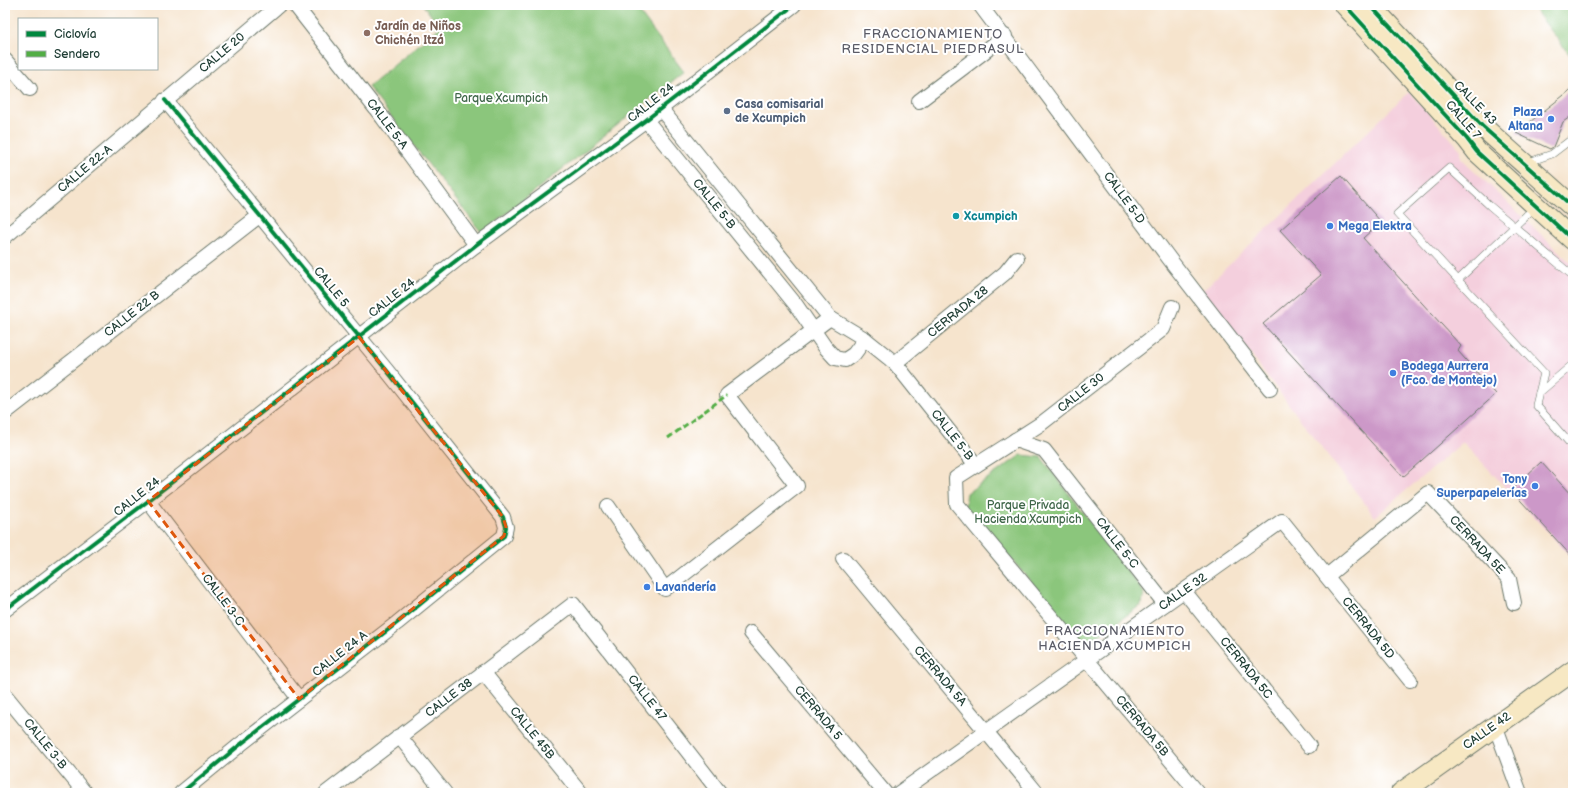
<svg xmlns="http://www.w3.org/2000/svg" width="1578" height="798" viewBox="0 0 1578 798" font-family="'Balsamiq Sans',sans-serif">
<rect width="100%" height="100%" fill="#fff"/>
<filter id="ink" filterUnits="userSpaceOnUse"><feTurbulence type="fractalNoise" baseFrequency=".025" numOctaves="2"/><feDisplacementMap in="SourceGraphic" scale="8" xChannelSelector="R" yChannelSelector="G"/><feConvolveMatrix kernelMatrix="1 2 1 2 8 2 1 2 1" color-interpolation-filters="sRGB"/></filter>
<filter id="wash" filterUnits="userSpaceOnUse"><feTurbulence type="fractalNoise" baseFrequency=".012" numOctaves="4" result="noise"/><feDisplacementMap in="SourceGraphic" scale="16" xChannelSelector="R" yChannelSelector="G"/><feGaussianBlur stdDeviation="0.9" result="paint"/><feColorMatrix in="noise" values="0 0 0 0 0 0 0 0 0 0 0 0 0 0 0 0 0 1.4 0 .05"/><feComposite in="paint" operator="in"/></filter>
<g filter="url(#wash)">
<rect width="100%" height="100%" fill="#f6e4cd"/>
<polygon fill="#f4cfdd" points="1409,92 1461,150 1461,158 1573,265 1573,559 1463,442 1375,517 1202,291"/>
<g fill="#8bc67b" stroke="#558258">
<polygon points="423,5 634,5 684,72 482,233 368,87 440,27"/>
<polygon points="1531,5 1573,5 1573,59"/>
<polygon points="1021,455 1041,457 1144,593 1142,604 1090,642 1084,643 965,506 967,493"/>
</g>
<g id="blocks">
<g fill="#cc98c8">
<polygon points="1573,88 1573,115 1563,122 1553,147 1550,149 1516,133"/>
<polygon points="1341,176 1381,222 1363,238 1461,346 1458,351 1496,394 1403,477 1263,324 1321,275 1280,230"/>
<polygon points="1541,462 1573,497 1573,558 1511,490"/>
</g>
</g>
</g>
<g filter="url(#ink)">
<use href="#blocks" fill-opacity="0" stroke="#6a776a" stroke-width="1"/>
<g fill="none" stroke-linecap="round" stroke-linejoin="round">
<g stroke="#6a776a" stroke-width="8">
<g id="lane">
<polyline points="1526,163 1552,154 1573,138"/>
<polyline points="1573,276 1490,206 1449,168 1397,214 1544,373 1536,405 1573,447"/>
<polyline points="1458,280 1535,207"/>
<polyline points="1539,393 1573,364"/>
</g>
</g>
<g stroke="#6a776a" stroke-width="16">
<g id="street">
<polyline points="295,5 383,118 476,245"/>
<polyline points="980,5 1171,261 1270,389"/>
<polyline points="5,60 30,89"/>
<polyline points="165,100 388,372 503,517 506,527 504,536 397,623 241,744 181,793"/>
<polyline points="919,101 1005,36"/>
<polyline points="660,108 830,318"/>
<polyline points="646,120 796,305 825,347 835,358 845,360 854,354 865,339"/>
<polyline points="5,237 279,5"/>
<polyline points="1172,307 1163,329 1042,423 956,478 957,504 1198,793"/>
<polyline points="895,363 1005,273 1017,258"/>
<polyline points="5,413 259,216"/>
<polyline points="1015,440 1044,450 1165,604"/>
<polyline points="148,501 299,699"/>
<polyline points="608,506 665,589 797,486 727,395 830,318 865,339 895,363 976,465"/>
<polyline points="843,559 1037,793"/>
<polyline points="1327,576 1428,493 1509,579 1514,603"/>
<polyline points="1184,591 1309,746"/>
<polyline points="5,610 148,501 476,245 646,120 794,5"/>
<polyline points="751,633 885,793"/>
<polyline points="483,672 581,793"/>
<polyline points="5,695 85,793"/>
<polyline points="1495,725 1520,793"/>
<polyline points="399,736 445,793"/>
<polyline points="326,793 573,604 720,793"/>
<polyline points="899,793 1282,521 1410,680"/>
</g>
</g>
<g stroke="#6a776a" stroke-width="22">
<g id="secondary">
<polyline points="1345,5 1467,139 1477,152 1573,240"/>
<polyline points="1370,5 1483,127 1573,207"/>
<polyline points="1401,793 1573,671"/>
</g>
</g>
<use href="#lane" stroke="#fff" stroke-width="7"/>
<use href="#street" stroke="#fff" stroke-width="14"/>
<use href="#secondary" stroke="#f7e8c3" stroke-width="20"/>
<polyline stroke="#52ad45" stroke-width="3" stroke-dasharray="6 3" stroke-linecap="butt" points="668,438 727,395"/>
<g stroke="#fff" stroke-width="6">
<g id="cycleway">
<polyline points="1345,5 1467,139 1477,152 1573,240"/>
<polyline points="1370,5 1483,127 1573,207"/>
<polyline points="165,100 388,372 503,517 506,527 504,536 397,623 241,744 181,793"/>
<polyline points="5,610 148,501 476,245 646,120 794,5"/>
</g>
</g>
<use href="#cycleway" stroke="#00873e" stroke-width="4"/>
</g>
</g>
<path fill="#de580e" fill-opacity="0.2" stroke="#de580e" stroke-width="3" stroke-dasharray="8 5" stroke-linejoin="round" d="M359,337L503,517L506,527L504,536L299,699L148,501Z"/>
<circle fill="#8d6e63" stroke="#fff" stroke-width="1.5" cx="367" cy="33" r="4"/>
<circle fill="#5c6f8a" stroke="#fff" stroke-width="1.5" cx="727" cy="111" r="4"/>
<g fill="#3f7fe0" stroke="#fff" stroke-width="1.5">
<circle cx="1551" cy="119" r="4"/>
<circle cx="1330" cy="226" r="4"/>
<circle cx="1393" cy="373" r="4"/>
<circle cx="1535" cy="486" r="4"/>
<circle cx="647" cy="587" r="4"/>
</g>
<circle fill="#0f9aa8" stroke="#fff" stroke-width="1.5" cx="956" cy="216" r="4"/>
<g text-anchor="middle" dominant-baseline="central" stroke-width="4" stroke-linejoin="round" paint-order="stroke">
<g font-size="12" font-weight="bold" fill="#785e54" stroke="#fff" text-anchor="start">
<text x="375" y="26">Jardín de Niños<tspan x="375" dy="14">Chichén Itzá</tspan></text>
</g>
<g font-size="12" fill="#1f3d34" stroke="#fff">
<text transform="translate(222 53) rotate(-40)">CALLE 20</text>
<text transform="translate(651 103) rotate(-38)">CALLE 24</text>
<text transform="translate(1475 103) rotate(46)">CALLE 43</text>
<text transform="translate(1463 120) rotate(49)">CALLE 7</text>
<text transform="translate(387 124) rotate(53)">CALLE 5-A</text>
<text transform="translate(85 169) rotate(-40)">CALLE 22-A</text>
<text transform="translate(1124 198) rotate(54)">CALLE 5-D</text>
<text transform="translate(714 204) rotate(51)">CALLE 5-B</text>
<text transform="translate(331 287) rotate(51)">CALLE 5</text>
<text transform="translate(392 298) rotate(-38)">CALLE 24</text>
<text transform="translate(958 312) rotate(-39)">CERRADA 28</text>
<text transform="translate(132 314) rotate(-38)">CALLE 22 B</text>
<text transform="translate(1081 393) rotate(-38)">CALLE 30</text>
<text transform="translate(952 435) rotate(52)">CALLE 5-B</text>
<text transform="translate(137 497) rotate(-38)">CALLE 24</text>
<text transform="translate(1117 543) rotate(52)">CALLE 5-C</text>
<text transform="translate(1477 545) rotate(47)">CERRADA 5E</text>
<text transform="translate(1183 592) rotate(-35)">CALLE 32</text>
<text transform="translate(223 600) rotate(53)">CALLE 3-C</text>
<text transform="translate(1368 628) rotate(51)">CERRADA 5D</text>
<text transform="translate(340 654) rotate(-38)">CALLE 24 A</text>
<text transform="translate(1246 668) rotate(51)">CERRADA 5C</text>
<text transform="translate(940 676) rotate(50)">CERRADA 5A</text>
<text transform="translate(449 698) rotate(-37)">CALLE 38</text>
<text transform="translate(647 698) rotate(52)">CALLE 47</text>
<text transform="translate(818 713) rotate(50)">CERRADA 5</text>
<text transform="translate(1142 726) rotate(50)">CERRADA 5B</text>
<text transform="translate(1487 731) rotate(-35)">CALLE 42</text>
<text transform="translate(532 733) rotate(51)">CALLE 45B</text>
<text transform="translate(45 744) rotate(51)">CALLE 3-B</text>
</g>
<g font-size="12" fill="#3f6649" stroke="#fff">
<text x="501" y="98">Parque Xcumpich</text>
<text x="1028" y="505">Parque Privada<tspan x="1028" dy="14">Hacienda Xcumpich</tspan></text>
</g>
<g font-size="12" font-weight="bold" fill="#4e5e75" stroke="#fff" text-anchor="start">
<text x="735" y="104">Casa comisarial<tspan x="735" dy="14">de Xcumpich</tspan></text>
</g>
<g font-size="12" font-weight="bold" fill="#366cbe" stroke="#fff" text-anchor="start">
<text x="1543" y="112" text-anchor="end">Plaza<tspan x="1543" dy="14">Altana</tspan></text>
<text x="1338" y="226">Mega Elektra</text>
<text x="1401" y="366">Bodega Aurrera<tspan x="1401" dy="14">(Fco. de Montejo)</tspan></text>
<text x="1527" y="479" text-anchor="end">Tony<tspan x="1527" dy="14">Superpapelerías</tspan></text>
<text x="655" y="587">Lavandería</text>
</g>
<g font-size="12" font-weight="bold" fill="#0d838f" stroke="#fff" text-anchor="start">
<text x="964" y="216">Xcumpich</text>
</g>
<g font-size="13" letter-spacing="1" fill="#5c5d68" stroke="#fff">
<text x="933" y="34">FRACCIONAMIENTO<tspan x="933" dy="15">RESIDENCIAL PIEDRASUL</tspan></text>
<text x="1115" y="631">FRACCIONAMIENTO<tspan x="1115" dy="15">HACIENDA XCUMPICH</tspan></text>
</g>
</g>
<rect width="1578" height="798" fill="none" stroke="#fff" stroke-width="20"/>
<rect x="18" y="18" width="140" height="52" fill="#ffffff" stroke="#a5b1ae"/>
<rect x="26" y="31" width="20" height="6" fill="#00873e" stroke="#a5b1ae"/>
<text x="54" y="38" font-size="12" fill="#1f3d34">Ciclovía</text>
<rect x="26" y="51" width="20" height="6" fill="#52ad45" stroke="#a5b1ae"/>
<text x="54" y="58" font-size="12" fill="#1f3d34">Sendero</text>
</svg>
